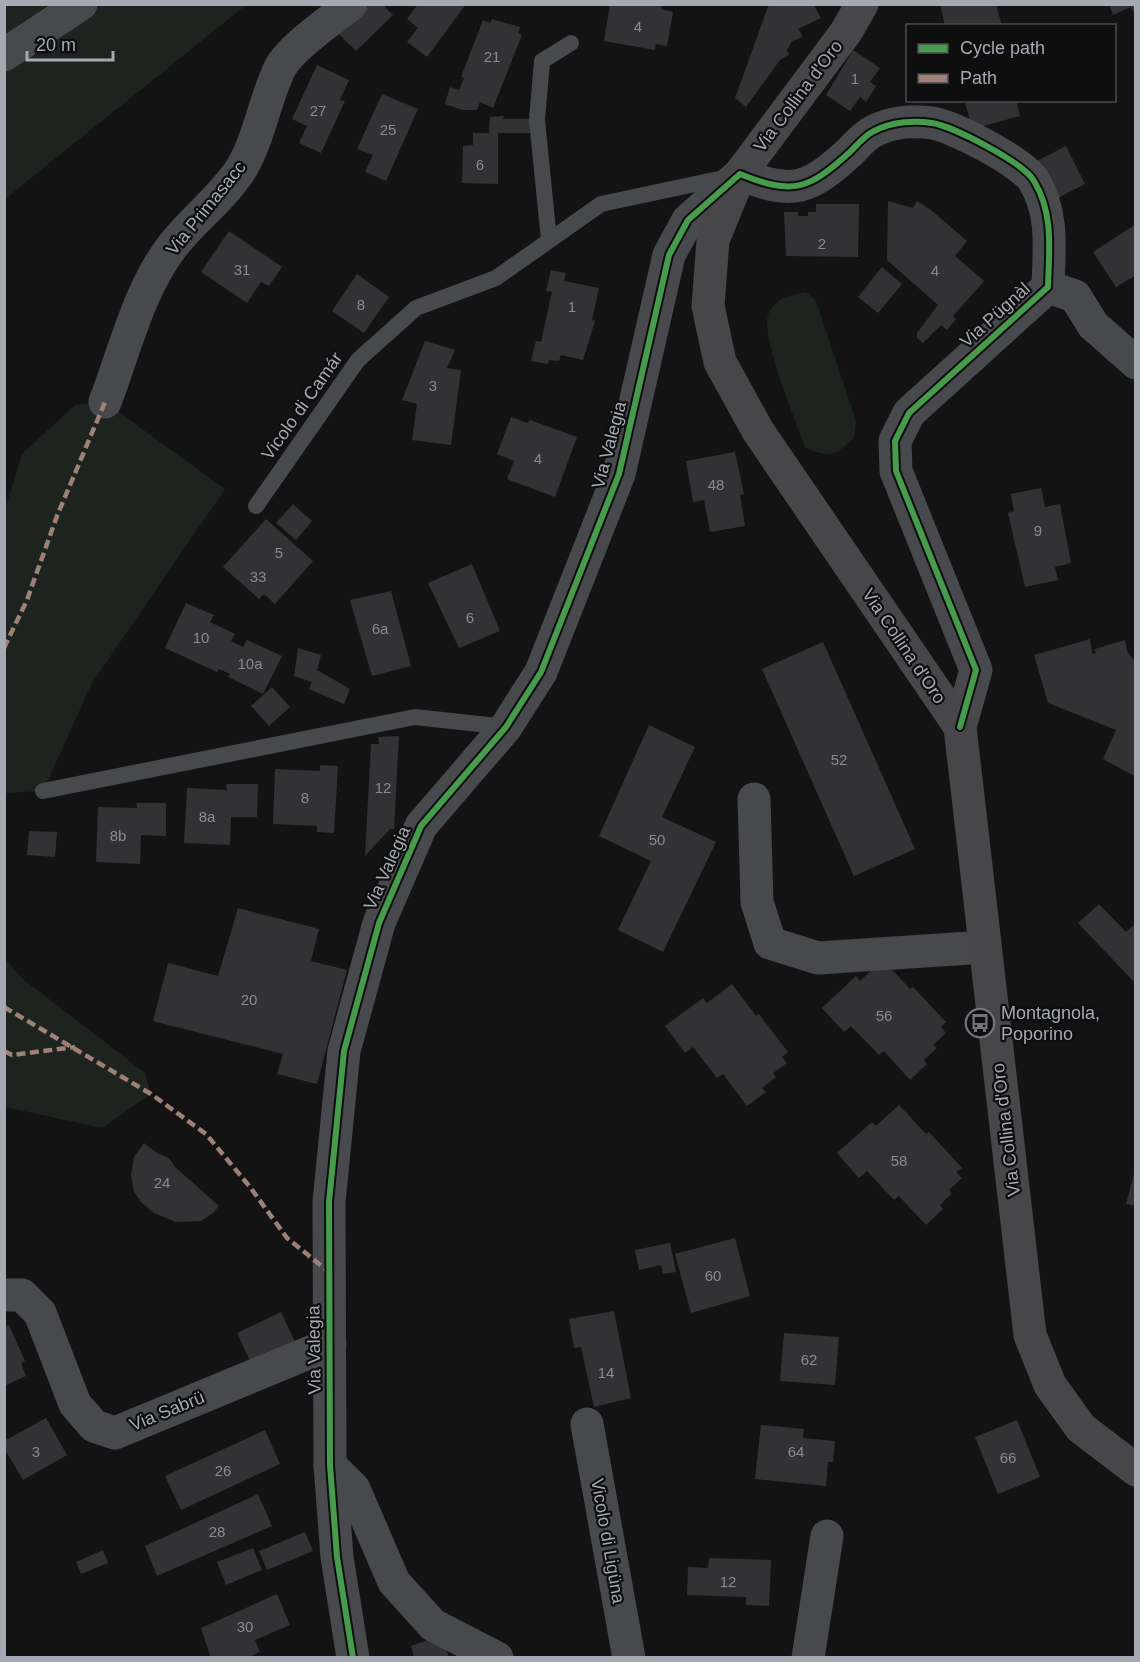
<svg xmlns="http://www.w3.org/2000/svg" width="1140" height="1662" viewBox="0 0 1140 1662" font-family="Helvetica,sans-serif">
<rect width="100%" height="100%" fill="#131314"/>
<g fill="#1d231e">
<polygon points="5,5 246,5 5,199"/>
<path d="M806,292L816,301L856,421L854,438C835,456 830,458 806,448C796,423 761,337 768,315C774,298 791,295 806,292Z"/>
<polygon points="105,402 225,489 92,683 43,791 5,793 5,510 22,454 75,405"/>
<polygon points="4,958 23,979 145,1073 151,1094 102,1128 5,1107"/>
</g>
<g fill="#323234">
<polygon points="361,4 382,4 393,15 356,51 335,30"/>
<polygon points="418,4 466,4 427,57 407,42 418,28 407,19"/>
<polygon points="610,4 662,4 661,9 673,12 667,46 656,44 655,50 604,41"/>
<polygon points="769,4 813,4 821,18 798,29 803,37 792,41 787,50 789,55 780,60 746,107 735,98"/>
<polygon points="940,4 996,4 1002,26 945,26"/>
<polygon points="1109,4 1136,4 1136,18 1131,7 1113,15"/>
<polygon points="492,19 520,27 518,33 522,35 493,108 480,102 477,110 462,110 445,104 450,87 459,90 464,78 461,77 483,20 490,23"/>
<polygon points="853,50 880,68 870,82 876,86 866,102 860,97 850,111 826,95"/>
<polygon points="317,65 349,80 340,100 345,101 321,153 299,143 307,126 292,119"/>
<polygon points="382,94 418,109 386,181 365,172 373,155 357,149"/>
<polygon points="964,100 1016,100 1020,116 973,129"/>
<polygon points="504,116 503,119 534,119 532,133 498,133 498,184 462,183 463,146 473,145 473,133 489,133 490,117"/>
<polygon points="1066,146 1085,184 1052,201 1033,163"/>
<polygon points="888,201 913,208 917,201 931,210 967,241 955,256 984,281 953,316 956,319 947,330 941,325 923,343 917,338 917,333 938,305 887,260"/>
<polygon points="816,204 859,204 858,257 786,256 784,212 798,212 798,216 808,216 808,212 816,212"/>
<polygon points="1136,224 1136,275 1116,287 1093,252"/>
<polygon points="229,231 282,267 269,286 261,282 247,303 201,272"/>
<polygon points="882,267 902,284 878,313 858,297"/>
<polygon points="551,270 566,273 564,281 599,288 592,320 595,321 583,360 561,355 559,361 549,360 548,364 531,361 536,341 541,342 552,292 546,291"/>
<polygon points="357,274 389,297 364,333 332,311"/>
<polygon points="425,341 455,350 447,368 461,370 451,445 412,440 417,404 402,400"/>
<polygon points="511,417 528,423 530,420 577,437 555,497 507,479 514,461 497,454"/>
<polygon points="735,452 744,494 740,495 745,526 710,532 704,500 693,502 686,461"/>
<polygon points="1041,488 1045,507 1060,504 1071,563 1055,567 1058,580 1025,587 1008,513 1014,511 1011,494"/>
<polygon points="293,504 312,521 296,540 276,523"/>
<polygon points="266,519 313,561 275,604 264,594 259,599 223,567"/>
<polygon points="472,564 500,631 459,648 428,583"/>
<polygon points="391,591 411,666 372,676 350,600"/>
<polygon points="186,603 214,615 210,622 235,634 231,641 243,647 247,640 282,656 263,694 228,677 230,674 219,669 217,672 165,648"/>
<polygon points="1090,639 1092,654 1096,653 1095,649 1125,640 1127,651 1136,663 1136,777 1103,759 1116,730 1048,703 1034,655"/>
<polygon points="823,642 915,849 854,876 762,669"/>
<polygon points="298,648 321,655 317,670 350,689 344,704 309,689 312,682 294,676"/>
<polygon points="272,687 290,707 269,726 251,706"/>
<polygon points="649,725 695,747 662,817 716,842 663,952 618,930 651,861 599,836"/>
<polygon points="399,736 394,829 390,829 365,856 371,744 379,744 378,737"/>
<polygon points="320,765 338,766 334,833 317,832 317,826 273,824 275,769 320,771"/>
<polygon points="226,784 258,784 257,817 231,817 230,845 184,843 187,788 227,790"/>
<polygon points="136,803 166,803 166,836 141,835 140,864 96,862 98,807 137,808"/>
<polygon points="29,831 57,832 55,857 27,855"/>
<polygon points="1099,904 1126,932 1136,923 1136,984 1078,923"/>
<polygon points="238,908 319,929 311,961 347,970 317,1084 277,1074 283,1054 153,1021 168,963 218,976"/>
<polygon points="883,960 910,989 913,987 946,1022 941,1027 946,1033 933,1045 937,1048 924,1060 927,1064 910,1080 884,1051 879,1055 851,1026 844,1032 822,1008 856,976 860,981"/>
<polygon points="732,984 756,1016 759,1014 788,1052 782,1057 787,1063 773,1073 776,1077 762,1088 766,1092 747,1106 723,1074 717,1078 693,1047 685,1053 665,1026 703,998 707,1003"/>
<polygon points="899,1105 926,1134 929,1132 962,1168 956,1172 962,1178 949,1190 952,1193 940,1205 943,1209 926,1225 899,1196 894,1200 867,1171 859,1178 837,1153 872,1122 876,1126"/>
<polygon points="144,1143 157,1153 169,1158 175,1167 219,1206 213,1213 201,1221 176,1222 154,1213 142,1203 134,1192 131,1175 134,1157"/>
<polygon points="1135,1170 1136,1170 1136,1206 1126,1204"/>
<polygon points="735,1238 750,1296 691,1313 675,1254"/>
<polygon points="670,1243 676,1272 663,1274 661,1265 639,1270 635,1250"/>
<polygon points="614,1311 631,1398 594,1407 581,1347 574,1348 569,1319"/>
<polygon points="281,1312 296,1344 252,1365 237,1333"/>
<polygon points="9,1325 25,1361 21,1363 26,1376 4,1386 4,1327"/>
<polygon points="784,1333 839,1337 835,1385 780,1381"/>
<polygon points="46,1418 67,1455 23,1480 4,1448 4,1441"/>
<polygon points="1017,1420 1040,1477 998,1494 975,1437"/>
<polygon points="761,1425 804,1429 803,1438 835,1441 833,1462 828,1462 826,1486 755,1479"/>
<polygon points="265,1430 280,1464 181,1510 165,1476"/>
<polygon points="258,1494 272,1526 157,1576 145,1546"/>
<polygon points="305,1532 313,1551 267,1570 259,1551"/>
<polygon points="253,1548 262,1570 226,1585 217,1562"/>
<polygon points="103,1550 108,1563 81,1574 76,1562"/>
<polygon points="709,1558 771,1560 769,1606 746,1605 746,1597 687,1595 688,1567 708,1568"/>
<polygon points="277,1594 290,1625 255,1640 260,1652 247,1658 211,1658 201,1628"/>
<polygon points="442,1635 449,1658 414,1658 411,1646"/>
</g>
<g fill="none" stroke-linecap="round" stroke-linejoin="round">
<g stroke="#48494c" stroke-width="16">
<polyline points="549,240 537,120 542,61 571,43"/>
<polyline points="256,506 358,360 416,308 496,278 601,204 728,177"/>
<polyline points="43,791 415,717 506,727"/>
</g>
<g stroke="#48494c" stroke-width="33">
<polyline points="4,55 81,4"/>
<polyline points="1048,287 1075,296 1093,325 1136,363"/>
<path d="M105,402C125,350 139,288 174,244C195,218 223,197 241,169C260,137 264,101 280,68C291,47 332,20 351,4"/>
<polyline points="754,799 757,902 770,943 818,958 985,947"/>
<polyline points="4,1295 22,1295 40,1313 75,1404 94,1426 115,1433 330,1344"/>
<polyline points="587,1424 629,1658"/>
<polyline points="330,1465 354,1489 394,1582 433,1625 497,1658"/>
<path d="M353,1658L337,1557L330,1465L329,1202L344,1051L379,923L421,826L506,727L541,672L619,474L669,255L688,220L740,174C794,196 809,189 850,152C857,145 865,135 874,131C891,122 913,120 932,123C953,126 1024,163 1034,181C1054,214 1049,250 1048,287L909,413L895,441L896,471L976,670L960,727"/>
<polyline points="808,1658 827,1536"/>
</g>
<polyline stroke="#47474a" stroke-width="33" points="862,4 846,32 740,174 713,240 708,306 720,362 758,431 960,727 1030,1335 1050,1385 1081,1428 1136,1470"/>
<g stroke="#9e8076" stroke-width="4.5" stroke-dasharray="9 4.5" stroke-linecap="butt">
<polyline points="4,648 27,600 57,516 105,402"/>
<polyline points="4,1007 151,1094 206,1134 250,1187 287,1238 328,1271"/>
<polyline points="4,1051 12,1055 75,1047"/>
</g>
<g stroke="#0e0e0f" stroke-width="10">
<path id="cycleway" d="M353,1658L337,1557L330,1465L329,1202L344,1051L379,923L421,826L506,727L541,672L619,474L669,255L688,220L740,174C794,196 809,189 850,152C857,145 865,135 874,131C891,122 913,120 932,123C953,126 1024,163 1034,181C1054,214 1049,250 1048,287L909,413L895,441L896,471L976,670L960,727"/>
</g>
<use href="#cycleway" stroke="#469c4c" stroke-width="6"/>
</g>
<defs>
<g id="bus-ring" transform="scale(1.5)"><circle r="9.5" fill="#0e0e0f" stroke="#72747b" stroke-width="1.5"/><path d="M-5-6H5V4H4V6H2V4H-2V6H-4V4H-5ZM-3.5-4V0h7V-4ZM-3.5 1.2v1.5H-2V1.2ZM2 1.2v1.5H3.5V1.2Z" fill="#72747b"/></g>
</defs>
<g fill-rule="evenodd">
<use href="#bus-ring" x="980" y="1023"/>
</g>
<g text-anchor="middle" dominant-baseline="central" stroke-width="4.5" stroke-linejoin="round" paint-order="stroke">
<g font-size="15" fill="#888b93">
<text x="638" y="26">4</text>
<text x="492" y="56">21</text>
<text x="855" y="78">1</text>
<text x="318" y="110">27</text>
<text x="388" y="129">25</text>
<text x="480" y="164">6</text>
<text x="822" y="243">2</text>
<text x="242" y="269">31</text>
<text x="935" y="270">4</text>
<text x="361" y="304">8</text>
<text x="572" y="306">1</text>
<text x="433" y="385">3</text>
<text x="538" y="458">4</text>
<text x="716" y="484">48</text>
<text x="1038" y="530">9</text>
<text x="279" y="552">5</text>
<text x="258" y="576">33</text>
<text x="470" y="617">6</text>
<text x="380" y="628">6a</text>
<text x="201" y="637">10</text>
<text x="250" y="663">10a</text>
<text x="839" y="759">52</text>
<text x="383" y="787">12</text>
<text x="305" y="797">8</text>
<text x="207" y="816">8a</text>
<text x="118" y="835">8b</text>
<text x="657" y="839">50</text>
<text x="249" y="999">20</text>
<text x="884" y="1015">56</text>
<text x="899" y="1160">58</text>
<text x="162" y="1182">24</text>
<text x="713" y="1275">60</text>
<text x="809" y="1359">62</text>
<text x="606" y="1372">14</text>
<text x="36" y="1451">3</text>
<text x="796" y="1451">64</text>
<text x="1008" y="1457">66</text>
<text x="223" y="1470">26</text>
<text x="217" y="1531">28</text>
<text x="728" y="1581">12</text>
<text x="245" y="1626">30</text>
</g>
<g font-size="18" fill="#a5a9b3" stroke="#0e0e0f">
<text transform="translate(798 96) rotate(-53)">Via Collina d'Oro</text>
<text transform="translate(206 208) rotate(-51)">Via Primasacc</text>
<text transform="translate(995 315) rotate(-42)">Via Pügnàl</text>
<text transform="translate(302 406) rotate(-55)">Vicolo di Camár</text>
<text transform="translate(609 445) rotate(-75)">Via Valegia</text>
<text transform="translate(904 646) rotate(56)">Via Collina d'Oro</text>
<text transform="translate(387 868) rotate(-66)">Via Valegia</text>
<text transform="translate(1006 1130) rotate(-97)">Via Collina d'Oro</text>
<text transform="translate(314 1350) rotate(-91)">Via Valegia</text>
<text transform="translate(167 1411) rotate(-22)">Via Sabrü</text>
<text transform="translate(608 1541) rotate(80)">Vicolo di Ligüna</text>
</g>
<g font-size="18" fill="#a5a9b3" stroke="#0e0e0f" text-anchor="start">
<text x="1001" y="1013">Montagnola,<tspan x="1001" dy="21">Poporino</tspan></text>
</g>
</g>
<rect width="1140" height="1662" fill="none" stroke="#a5a9b3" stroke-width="12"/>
<rect x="906" y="24" width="210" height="78" fill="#0e0e0f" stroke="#4a4c51" stroke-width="1.5"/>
<rect x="918" y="44" width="30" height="9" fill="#469c4c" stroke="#4a4c51" stroke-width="1.5"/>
<text x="960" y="54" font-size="18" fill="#a5a9b3">Cycle path</text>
<rect x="918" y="74" width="30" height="9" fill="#9e8076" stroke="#4a4c51" stroke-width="1.5"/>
<text x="960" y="84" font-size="18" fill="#a5a9b3">Path</text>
<path d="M27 51v9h86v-9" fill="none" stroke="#a5a9b3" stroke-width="3"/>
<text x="36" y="51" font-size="18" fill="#a5a9b3" stroke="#0e0e0f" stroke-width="4.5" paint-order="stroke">20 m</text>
</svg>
